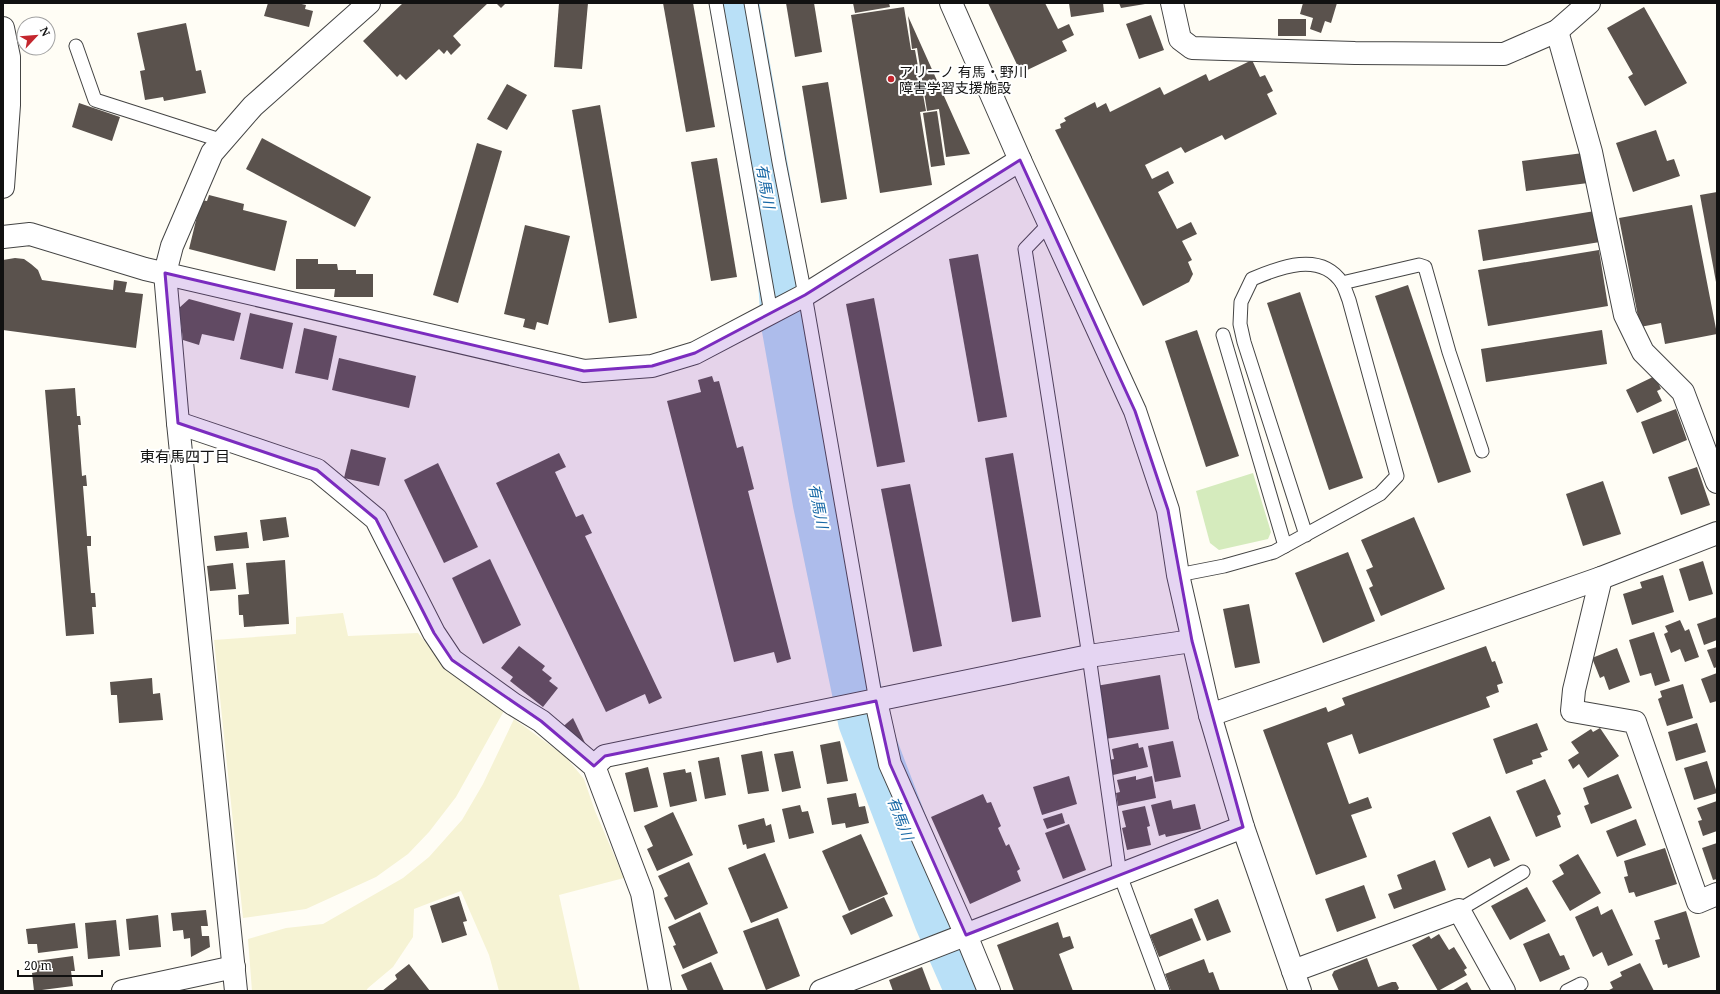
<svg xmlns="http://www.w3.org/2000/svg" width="1720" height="994" viewBox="0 0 1720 994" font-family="'Noto Serif','Noto Sans JP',serif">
<rect width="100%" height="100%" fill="#fffdf5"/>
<g fill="#f6f3d4">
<polygon points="343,613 348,636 418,633 445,667 474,690 505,709 456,797 429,832 408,854 376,877 306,909 243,918 214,640 296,634 296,617"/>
<polygon points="514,719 565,756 584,779 595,811 624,878 559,895 580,991 499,991 489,955 461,891 414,909 413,937 393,967 368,988 366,991 252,991 248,939 286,928 323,924 403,878 429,857 462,820 483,784"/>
</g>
<polygon fill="#d5ebbd" points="1253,473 1271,532 1268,539 1219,550 1210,543 1196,491"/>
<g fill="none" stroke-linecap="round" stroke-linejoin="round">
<polyline stroke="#b9e0f7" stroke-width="50" points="734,3 783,281 786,324 818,504 863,721 939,920 970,991"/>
</g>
<g fill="#5a524d">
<polygon points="268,3 297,3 306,5 305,9 313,11 309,27 264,16"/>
<polygon points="403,3 488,3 453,36 461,45 451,55 447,50 444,54 439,49 406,80 400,74 397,77 363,41"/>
<polygon points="496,3 506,3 501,8"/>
<polygon points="559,3 588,3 582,69 554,67"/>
<polygon points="663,3 693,3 715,127 686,132"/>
<polygon points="786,3 814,3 822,52 795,57"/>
<polygon points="853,3 889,3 890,7 855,13"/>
<polygon points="988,3 1045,3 1058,29 1069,24 1074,35 1062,41 1067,51 1021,73"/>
<polygon points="1069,3 1103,3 1104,12 1071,17"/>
<polygon points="1119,3 1144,3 1145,4 1121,8"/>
<polygon points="1303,3 1337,3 1331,23 1325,21 1321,33 1310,29 1313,18 1300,14"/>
<polygon points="904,7 911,50 915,50 926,111 920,112 932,185 880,193 851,15"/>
<polygon points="1644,7 1687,83 1645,106 1628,77 1633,74 1607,28"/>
<polygon points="1151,15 1164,50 1139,59 1126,24"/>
<polygon points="908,16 970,154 946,157 939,109 927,111 917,48 912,49"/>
<rect x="1278" y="19" width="28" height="17"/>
<polygon points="186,23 196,71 201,70 206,93 164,101 163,97 145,100 140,71 145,70 137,33"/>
<polygon points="1252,60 1260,77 1265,75 1273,91 1267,94 1277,114 1225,140 1222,135 1185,153 1181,147 1145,165 1152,179 1168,171 1174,183 1158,192 1177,229 1191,222 1197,234 1182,241 1192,260 1188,262 1193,274 1189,282 1143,306 1055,130 1061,128 1060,124 1066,121 1064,118 1095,102 1097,108 1106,103 1110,112 1160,87 1164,95 1206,74 1209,81"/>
<polygon points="828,82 847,199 821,203 802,86"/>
<polygon points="507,84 527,95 507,130 487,119"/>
<polygon points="79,103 120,117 112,141 72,127"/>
<polygon points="600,105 637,318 609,323 572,110"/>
<polygon points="937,111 945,165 931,167 923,113"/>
<polygon points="1656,130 1667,161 1674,159 1680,176 1633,192 1616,143"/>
<polygon points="262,138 371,197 355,227 246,169"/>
<polygon points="477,143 502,151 458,303 433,295"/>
<polygon points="1583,153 1588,183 1526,191 1522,161"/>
<polygon points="717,158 737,277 711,281 691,162"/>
<polygon points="1717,192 1717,282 1716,282 1700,195"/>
<polygon points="209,195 244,204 243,210 287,221 275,271 189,249 201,200 207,201"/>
<polygon points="1692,205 1717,334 1665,344 1661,323 1640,327 1619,218"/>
<polygon points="1595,211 1600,242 1483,261 1478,230"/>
<polygon points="525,225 570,236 548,325 537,322 535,330 523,327 525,319 504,314"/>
<polygon points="1599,250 1608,306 1488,326 1478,270"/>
<polygon points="978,254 1007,417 978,422 949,259"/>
<polygon points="15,258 24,259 31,264 38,270 42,280 113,290 114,280 127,282 125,292 143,294 136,348 3,330 3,260"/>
<polygon points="296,259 318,259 318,264 337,264 338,270 356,270 356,274 373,274 373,297 334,297 335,289 296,289"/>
<polygon points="1408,285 1471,472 1438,483 1375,296"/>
<polygon points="1300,292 1363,478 1329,490 1267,303"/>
<polygon points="874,298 905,462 877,467 846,304"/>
<polygon points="189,299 241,313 234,341 202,334 199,345 183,340 179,308"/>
<polygon points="250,313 293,323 283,369 240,359"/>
<polygon points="304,328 337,336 328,380 295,373"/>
<polygon points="1197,330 1239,456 1206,467 1165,341"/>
<polygon points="1602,330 1607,364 1486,382 1481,349"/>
<polygon points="339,358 416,376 409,408 332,390"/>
<polygon points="712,376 714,382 719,381 737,448 743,446 754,489 748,491 791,659 777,663 774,652 734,662 667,401 701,392 698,380"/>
<polygon points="1655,376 1661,389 1657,391 1662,401 1637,413 1626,390"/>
<polygon points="75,388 77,416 80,416 81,425 78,425 82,476 86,475 87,486 83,486 87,536 91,536 91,546 87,546 91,593 95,593 96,607 92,607 94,634 66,636 45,390"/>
<polygon points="1676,409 1687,440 1653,454 1641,422"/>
<polygon points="351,449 386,458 379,486 344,478"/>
<polygon points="559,453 566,467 555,472 576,517 583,514 592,533 585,536 662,698 649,704 645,694 606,712 496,483"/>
<polygon points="1013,453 1041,617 1012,622 985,458"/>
<polygon points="438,463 478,547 444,563 404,480"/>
<polygon points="1697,467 1710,505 1681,515 1668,477"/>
<polygon points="1603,481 1621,534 1583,546 1566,494"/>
<polygon points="910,484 942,646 913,652 881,489"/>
<polygon points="286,517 289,537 263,541 260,520"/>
<polygon points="1414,517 1445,589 1381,616 1369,588 1373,586 1366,570 1373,567 1361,540"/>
<polygon points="247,532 249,548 216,551 214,536"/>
<polygon points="1348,552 1375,621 1323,643 1295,573"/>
<polygon points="490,559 521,625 483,644 452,578"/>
<polygon points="285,560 289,624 244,627 243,615 239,615 238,595 249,594 246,563"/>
<polygon points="1703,561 1713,594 1689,601 1679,569"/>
<polygon points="233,563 236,589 210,591 207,566"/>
<polygon points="1663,575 1674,612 1632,625 1623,594 1642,588 1640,582"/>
<polygon points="1249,604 1260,663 1235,668 1223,609"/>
<polygon points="1717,617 1717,640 1704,645 1697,624"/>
<polygon points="1680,620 1685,631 1689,629 1699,657 1685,662 1680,649 1671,653 1664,634 1668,632 1665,626"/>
<polygon points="1654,632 1670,681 1655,686 1651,673 1640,676 1629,640"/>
<polygon points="519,646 545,666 542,670 552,678 549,681 558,688 543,707 510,681 513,677 501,668"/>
<polygon points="1486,646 1492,662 1495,661 1503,683 1497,685 1499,692 1486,697 1490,707 1359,754 1352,734 1327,743 1349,804 1368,797 1372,808 1351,815 1367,857 1316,875 1263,730 1326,707 1328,712 1345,705 1342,698"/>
<polygon points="1717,647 1717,667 1714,668 1707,650"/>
<polygon points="1617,648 1630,682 1609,690 1604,676 1600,678 1592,658"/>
<polygon points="1717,673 1717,701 1710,703 1701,679"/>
<polygon points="1160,675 1169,729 1105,739 1096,686"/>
<polygon points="152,678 153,694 160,693 163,720 119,723 117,695 111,695 110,682"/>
<polygon points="1683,684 1693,718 1667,726 1658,699 1662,697 1660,691"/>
<polygon points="573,718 586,745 560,729"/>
<polygon points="1537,723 1548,750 1540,753 1542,757 1532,760 1533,764 1506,774 1493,739"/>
<polygon points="1697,723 1706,752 1676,761 1668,732"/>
<polygon points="1600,728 1619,756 1588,778 1579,764 1573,769 1568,760 1579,753 1571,742 1591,729 1593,732"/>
<polygon points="840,741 848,781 827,784 820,745"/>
<polygon points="1173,741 1181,777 1155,782 1148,746"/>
<polygon points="1138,743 1139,748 1143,747 1148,767 1113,775 1109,760 1114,759 1112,749"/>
<polygon points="762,751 769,791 748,794 741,755"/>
<polygon points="793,751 801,788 782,792 774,754"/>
<polygon points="719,757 726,795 705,799 698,761"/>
<polygon points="1707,761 1717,793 1694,800 1684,768"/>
<polygon points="648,767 658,807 634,812 625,773"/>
<polygon points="685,769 686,773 691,772 697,801 670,807 663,773"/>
<polygon points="1618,774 1632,808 1591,824 1584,806 1589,804 1583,788"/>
<polygon points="1069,776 1077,804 1042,815 1033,787"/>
<polygon points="1136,776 1136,780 1152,776 1156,798 1118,806 1116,793 1120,792 1117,780"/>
<polygon points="1545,779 1561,814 1557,816 1561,827 1536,837 1516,791"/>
<polygon points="856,793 859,807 865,806 869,823 846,828 845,823 832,825 827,798"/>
<polygon points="983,794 987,803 991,802 1001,826 998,828 1006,846 1009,844 1020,869 1017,871 1021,881 970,904 931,817"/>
<polygon points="1171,800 1173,809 1195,804 1201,829 1166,837 1165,834 1159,836 1151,805"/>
<polygon points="1717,801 1717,831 1703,836 1698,821 1702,820 1697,808"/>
<polygon points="800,805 802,812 808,811 814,833 789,839 782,809"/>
<polygon points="1145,806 1150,826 1147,827 1151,845 1127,850 1122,828 1126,827 1122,811"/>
<polygon points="673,812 693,855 657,871 647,849 653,846 644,826"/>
<polygon points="1062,813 1065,823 1047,829 1043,819"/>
<polygon points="1490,816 1510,860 1494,867 1490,858 1468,868 1452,833"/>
<polygon points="764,818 766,826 771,824 775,842 747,849 746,844 743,845 738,825"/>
<polygon points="1636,819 1646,845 1617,857 1606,831"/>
<polygon points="1069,824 1086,870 1063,879 1045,833"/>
<polygon points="861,834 888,894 849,911 822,851"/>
<polygon points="1717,843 1717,879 1713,880 1702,848"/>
<polygon points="1665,848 1677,884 1636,897 1634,892 1629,893 1624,877 1628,876 1624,861"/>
<polygon points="765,853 788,908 751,923 728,868"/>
<polygon points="1578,854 1601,893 1570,911 1552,881 1564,874 1559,865"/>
<polygon points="1435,860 1446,890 1394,909 1388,894 1402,889 1397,875"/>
<polygon points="689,862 708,904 675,920 664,898 668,896 658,876"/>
<polygon points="1364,885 1376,918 1337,932 1325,899"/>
<polygon points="1527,887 1546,921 1510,940 1491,906"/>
<polygon points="459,896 467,921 463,922 467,935 442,943 430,906"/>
<polygon points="884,897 893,916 851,935 842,916"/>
<polygon points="1218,899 1231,932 1207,941 1194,909"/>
<polygon points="1598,906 1601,915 1612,909 1633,955 1608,966 1602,952 1593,957 1575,917"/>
<polygon points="206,910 208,926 201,926 202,936 209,936 210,947 191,957 190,938 184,939 183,930 173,931 171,913"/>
<polygon points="1686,911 1700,957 1668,968 1667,964 1663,965 1655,940 1660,939 1654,921"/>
<polygon points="700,912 718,953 683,969 673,946 676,945 668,927"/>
<polygon points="158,915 161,947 129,950 126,919"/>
<polygon points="778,918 800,976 766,990 743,931"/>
<polygon points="1192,918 1201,940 1159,957 1150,935"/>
<polygon points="116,920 120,956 88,959 85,923"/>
<polygon points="1058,922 1063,938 1070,936 1074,948 1059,954 1073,991 1014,991 997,945"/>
<polygon points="75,923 78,948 38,953 37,944 28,944 26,929"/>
<polygon points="1549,933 1560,956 1564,955 1570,969 1540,982 1523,944"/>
<polygon points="1439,934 1449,950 1454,947 1467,968 1464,970 1467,975 1438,991 1412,945 1429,936 1431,939"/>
<polygon points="73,956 75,971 71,971 73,986 34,991 32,973 37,972 36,961"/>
<polygon points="1367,958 1378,987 1392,982 1396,982 1399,988 1397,991 1339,991 1332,975 1334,971"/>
<polygon points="1204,959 1209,973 1213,972 1220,991 1171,991 1165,974"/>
<polygon points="711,962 724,991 688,991 681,975"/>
<polygon points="1640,963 1654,991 1607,991 1613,988 1610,982 1622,976 1620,972"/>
<polygon points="409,964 430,991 382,991 397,979 395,975"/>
<polygon points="922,967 931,991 893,991 889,980"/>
<polygon points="1467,982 1472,991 1452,991"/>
</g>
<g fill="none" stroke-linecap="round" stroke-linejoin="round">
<g stroke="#444" stroke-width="15">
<g id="service">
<polyline points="716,3 771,313"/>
<polyline points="751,3 779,162 805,295 876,701"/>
<polyline points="76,46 95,100 223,141"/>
<polyline points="1049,224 1025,249 1089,656 1120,875 1163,991"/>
<polyline points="1342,283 1419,265 1425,267 1449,352 1482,451"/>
<polyline points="1223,335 1285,546"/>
<path d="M1178,575L1224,566L1274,552L1380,494L1397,476L1349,300C1347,295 1345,288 1342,283C1321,251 1280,267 1252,279L1241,302L1240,324L1244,342L1306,535"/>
<polyline points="1459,910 1523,872"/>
<polyline points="1567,991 1581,984"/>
</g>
</g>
<g stroke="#444" stroke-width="24">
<g id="minor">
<polyline points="1172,3 1180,39 1192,48 1355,53 1504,54 1557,31 1589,3"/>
<polyline points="3,28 9,57 9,105 3,187"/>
<polyline points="1557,31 1591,152 1625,315 1643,352 1683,392 1717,482"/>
<polyline points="3,237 30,234 145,269 584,371 652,366 695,353 805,295 1020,160"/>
<polyline points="178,423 317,470 376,519 434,633 452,660 513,704 541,721 594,766 642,893 660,991"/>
<polyline points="1601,578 1574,690 1572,711 1635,722 1698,902 1717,894"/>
<polyline points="876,701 890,764 966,935 989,991"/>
<polyline points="594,766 605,756 1089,656 1192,641"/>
<polyline points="1293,971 1459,910 1504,991"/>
<polyline points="123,991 234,967"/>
<polyline points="236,991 178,423 165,273 172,246 212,153 253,106 369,3"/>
<polyline points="821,991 1243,827"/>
</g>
</g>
<g stroke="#444" stroke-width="24">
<g id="tertiary">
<polyline points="951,3 1020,160 1135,411 1168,510 1178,575 1210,715 1243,827 1300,991"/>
<polyline points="1210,715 1601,578 1717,533"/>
</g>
</g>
<use href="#service" stroke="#fff" stroke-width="13"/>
<use href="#minor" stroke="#fff" stroke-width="22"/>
<use href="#tertiary" stroke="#fff" stroke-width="22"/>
</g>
<path fill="#7b2cbf" fill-opacity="0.2" stroke="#7b2cbf" stroke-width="3" stroke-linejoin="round" d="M1020,160L1135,411L1168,510L1192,641L1243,827L966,935L890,764L876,701L605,756L594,766L541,721L452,660L434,633L376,519L317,470L178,423L165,273L584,371L652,366L695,353L805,295Z"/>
<circle fill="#c4262e" stroke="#fff" stroke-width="1.5" cx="891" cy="79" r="4"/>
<g text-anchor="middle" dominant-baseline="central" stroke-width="4" stroke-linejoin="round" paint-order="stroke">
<g font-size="14" fill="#111" stroke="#fff" text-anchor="start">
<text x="899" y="71">アリーノ 有馬・野川<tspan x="899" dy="16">障害学習支援施設</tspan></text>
</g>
<g font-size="15" font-style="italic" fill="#1768a6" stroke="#fff">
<text transform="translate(766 186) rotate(80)">有馬川</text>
<text transform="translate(819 506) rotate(79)">有馬川</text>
<text transform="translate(901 818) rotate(69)">有馬川</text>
</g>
<g font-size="15" fill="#111" stroke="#fff">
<text x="185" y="456">東有馬四丁目</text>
</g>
</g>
<rect width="1720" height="994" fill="none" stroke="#111111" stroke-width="8"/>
<g transform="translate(36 36) rotate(64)"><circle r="19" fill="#ffffff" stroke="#a0a0a0"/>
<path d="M0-3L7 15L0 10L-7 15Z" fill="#c4262e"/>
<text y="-6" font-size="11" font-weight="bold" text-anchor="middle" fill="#111111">N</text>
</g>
<path d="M18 970v6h84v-6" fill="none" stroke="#111111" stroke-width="2"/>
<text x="24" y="970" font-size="12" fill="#111111" stroke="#ffffff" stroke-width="3" paint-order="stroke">20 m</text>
</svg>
